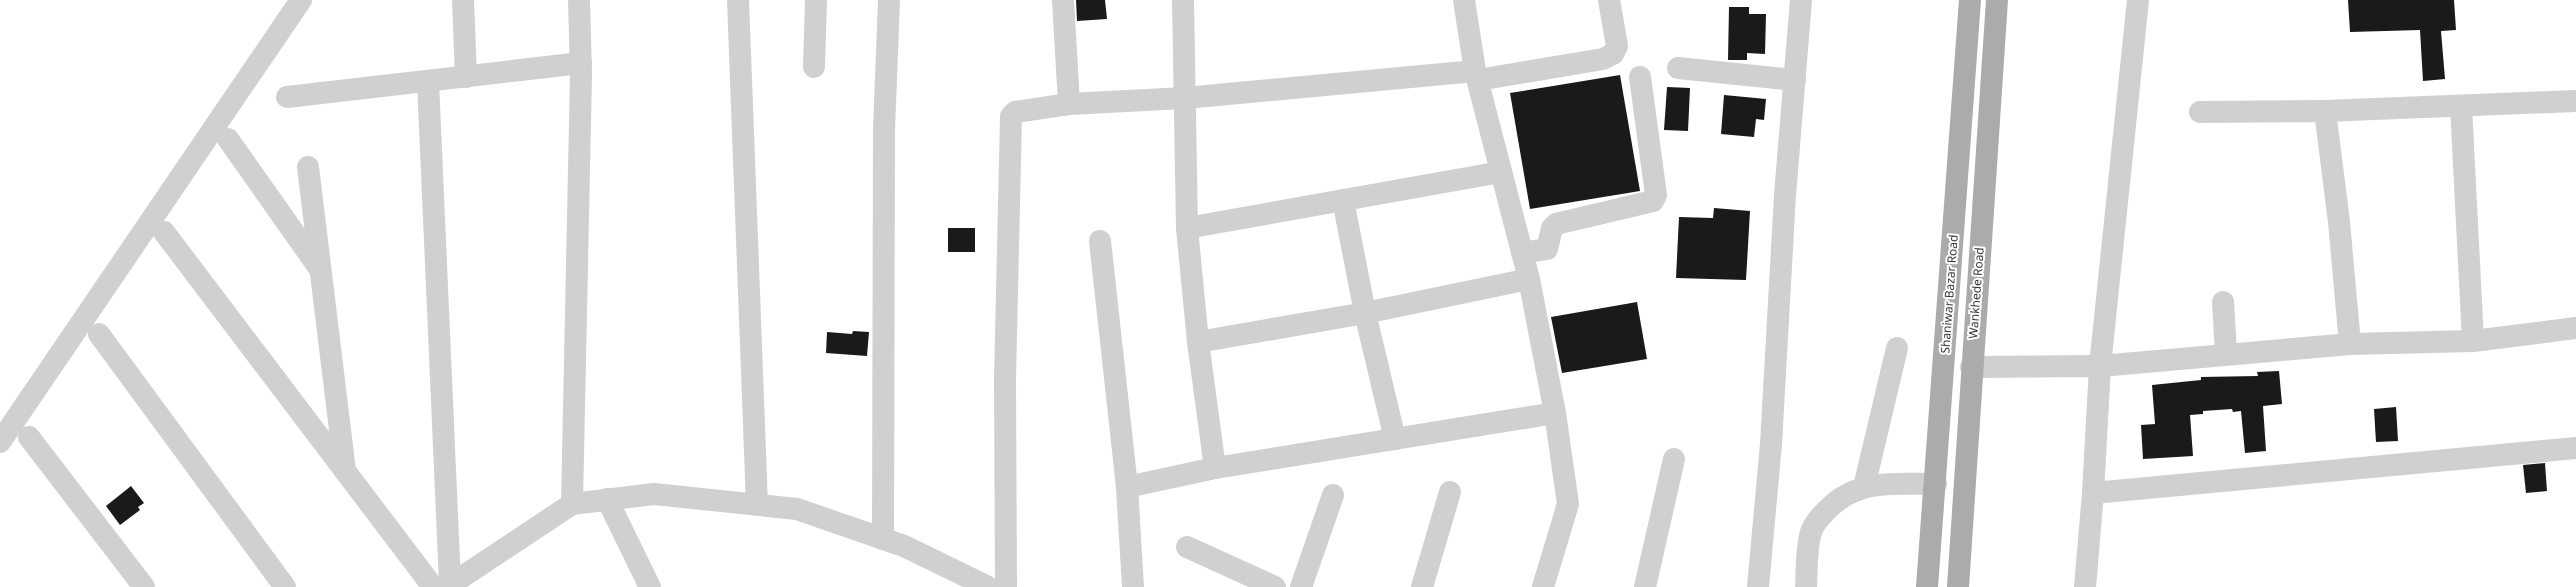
<svg xmlns="http://www.w3.org/2000/svg" width="2576" height="587" viewBox="0 0 2576 587" font-family="'Noto Sans',sans-serif">
<rect width="100%" height="100%" fill="#fff"/>
<g fill="#1a1a1a">
<polygon points="1076,0 1105,0 1107,19 1077,21"/>
<polygon points="2348,0 2454,0 2456,30 2441,31 2445,79 2423,81 2420,30 2350,32"/>
<polygon points="1729,7 1749,7 1749,14 1766,14 1765,54 1747,53 1747,60 1728,60"/>
<polygon points="1620,75 1640,191 1530,209 1510,93"/>
<polygon points="1667,87 1690,88 1688,131 1664,130"/>
<polygon points="1724,95 1766,99 1764,120 1756,119 1754,137 1721,134"/>
<polygon points="1714,208 1750,211 1746,280 1676,278 1679,217 1713,218"/>
<rect x="948" y="228" width="27" height="24"/>
<polygon points="1637,302 1647,359 1562,373 1551,317"/>
<polygon points="853,331 869,332 867,356 826,353 827,332 852,334"/>
<polygon points="2279,371 2282,404 2263,406 2266,451 2245,453 2241,411 2233,412 2232,409 2203,411 2203,414 2190,415 2193,456 2143,459 2141,425 2155,424 2152,385 2201,380 2201,377 2258,376 2257,372"/>
<polygon points="2396,407 2398,441 2376,442 2374,409"/>
<polygon points="2545,463 2547,491 2526,493 2523,465"/>
<polygon points="131,486 144,503 138,507 140,510 120,525 106,506"/>
</g>
<g fill="none" stroke-linecap="round" stroke-linejoin="round">
<g stroke="#d0d0d0" stroke-width="22">
<polyline points="463,0 466,77"/>
<polyline points="738,0 757,505"/>
<polyline points="1063,0 1069,104"/>
<polyline points="1464,0 1475,71 1529,279 1555,413 1568,504 1543,587"/>
<polyline points="2138,0 2100,366 2350,344 2473,341 2576,328"/>
<polyline points="814,67 816,0"/>
<polyline points="1678,68 1795,80"/>
<polyline points="1478,80 1603,59 1613,54 1617,46 1609,0"/>
<polyline points="428,81 450,584"/>
<polyline points="287,97 581,63"/>
<polyline points="2461,106 2473,341"/>
<polyline points="2325,111 2576,101"/>
<polyline points="2200,112 2325,111 2339,222 2350,344"/>
<polyline points="228,139 319,268"/>
<polyline points="308,167 345,471"/>
<polyline points="1343,200 1365,313 1395,439"/>
<polyline points="1187,228 1501,172"/>
<polyline points="164,232 433,587"/>
<polyline points="1100,241 1127,487"/>
<polyline points="1522,253 1547,249 1552,228 1556,224 1653,201 1656,195 1640,77"/>
<polyline points="2223,302 2226,353"/>
<polyline points="99,334 285,587"/>
<polyline points="1198,342 1365,313 1529,279"/>
<polyline points="1971,367 2100,366 2093,493 2576,448"/>
<polyline points="29,437 144,587"/>
<polyline points="0,442 301,0"/>
<polyline points="1215,468 1555,413"/>
<polyline points="1864,487 1897,348"/>
<polyline points="607,499 650,587"/>
<polyline points="572,504 654,494 797,509 904,546 988,587"/>
<polyline points="883,539 884,130 889,0"/>
<polyline points="1187,547 1275,587"/>
<polyline points="447,587 572,504 581,73 579,0"/>
<polyline points="1006,587 1005,380 1011,116 1015,112 1069,104 1185,98 1475,71"/>
<polyline points="1133,587 1127,487 1215,468 1198,342 1187,228 1183,0"/>
<polyline points="1301,587 1333,495"/>
<polyline points="1422,587 1450,492"/>
<polyline points="1645,587 1674,459"/>
<polyline points="1758,587 1771,444 1785,195 1801,0"/>
<path d="M1806,587C1807,569 1806,549 1811,532C1814,523 1821,516 1827,510C1858,478 1895,484 1936,484"/>
<polyline points="2085,587 2093,493"/>
</g>
<g stroke="#ababab" stroke-width="22">
<polyline points="1927,587 1970,0"/>
<polyline points="1958,587 1997,0"/>
</g>
</g>
<g text-anchor="middle" dominant-baseline="central" stroke-width="4" stroke-linejoin="round" paint-order="stroke">
<g font-size="12" fill="#333" stroke="#fff">
<text transform="translate(1976 293) rotate(-86)">Wankhede Road</text>
<text transform="translate(1949 294) rotate(-86)">Shaniwar Bazar Road</text>
</g>
</g>
</svg>
